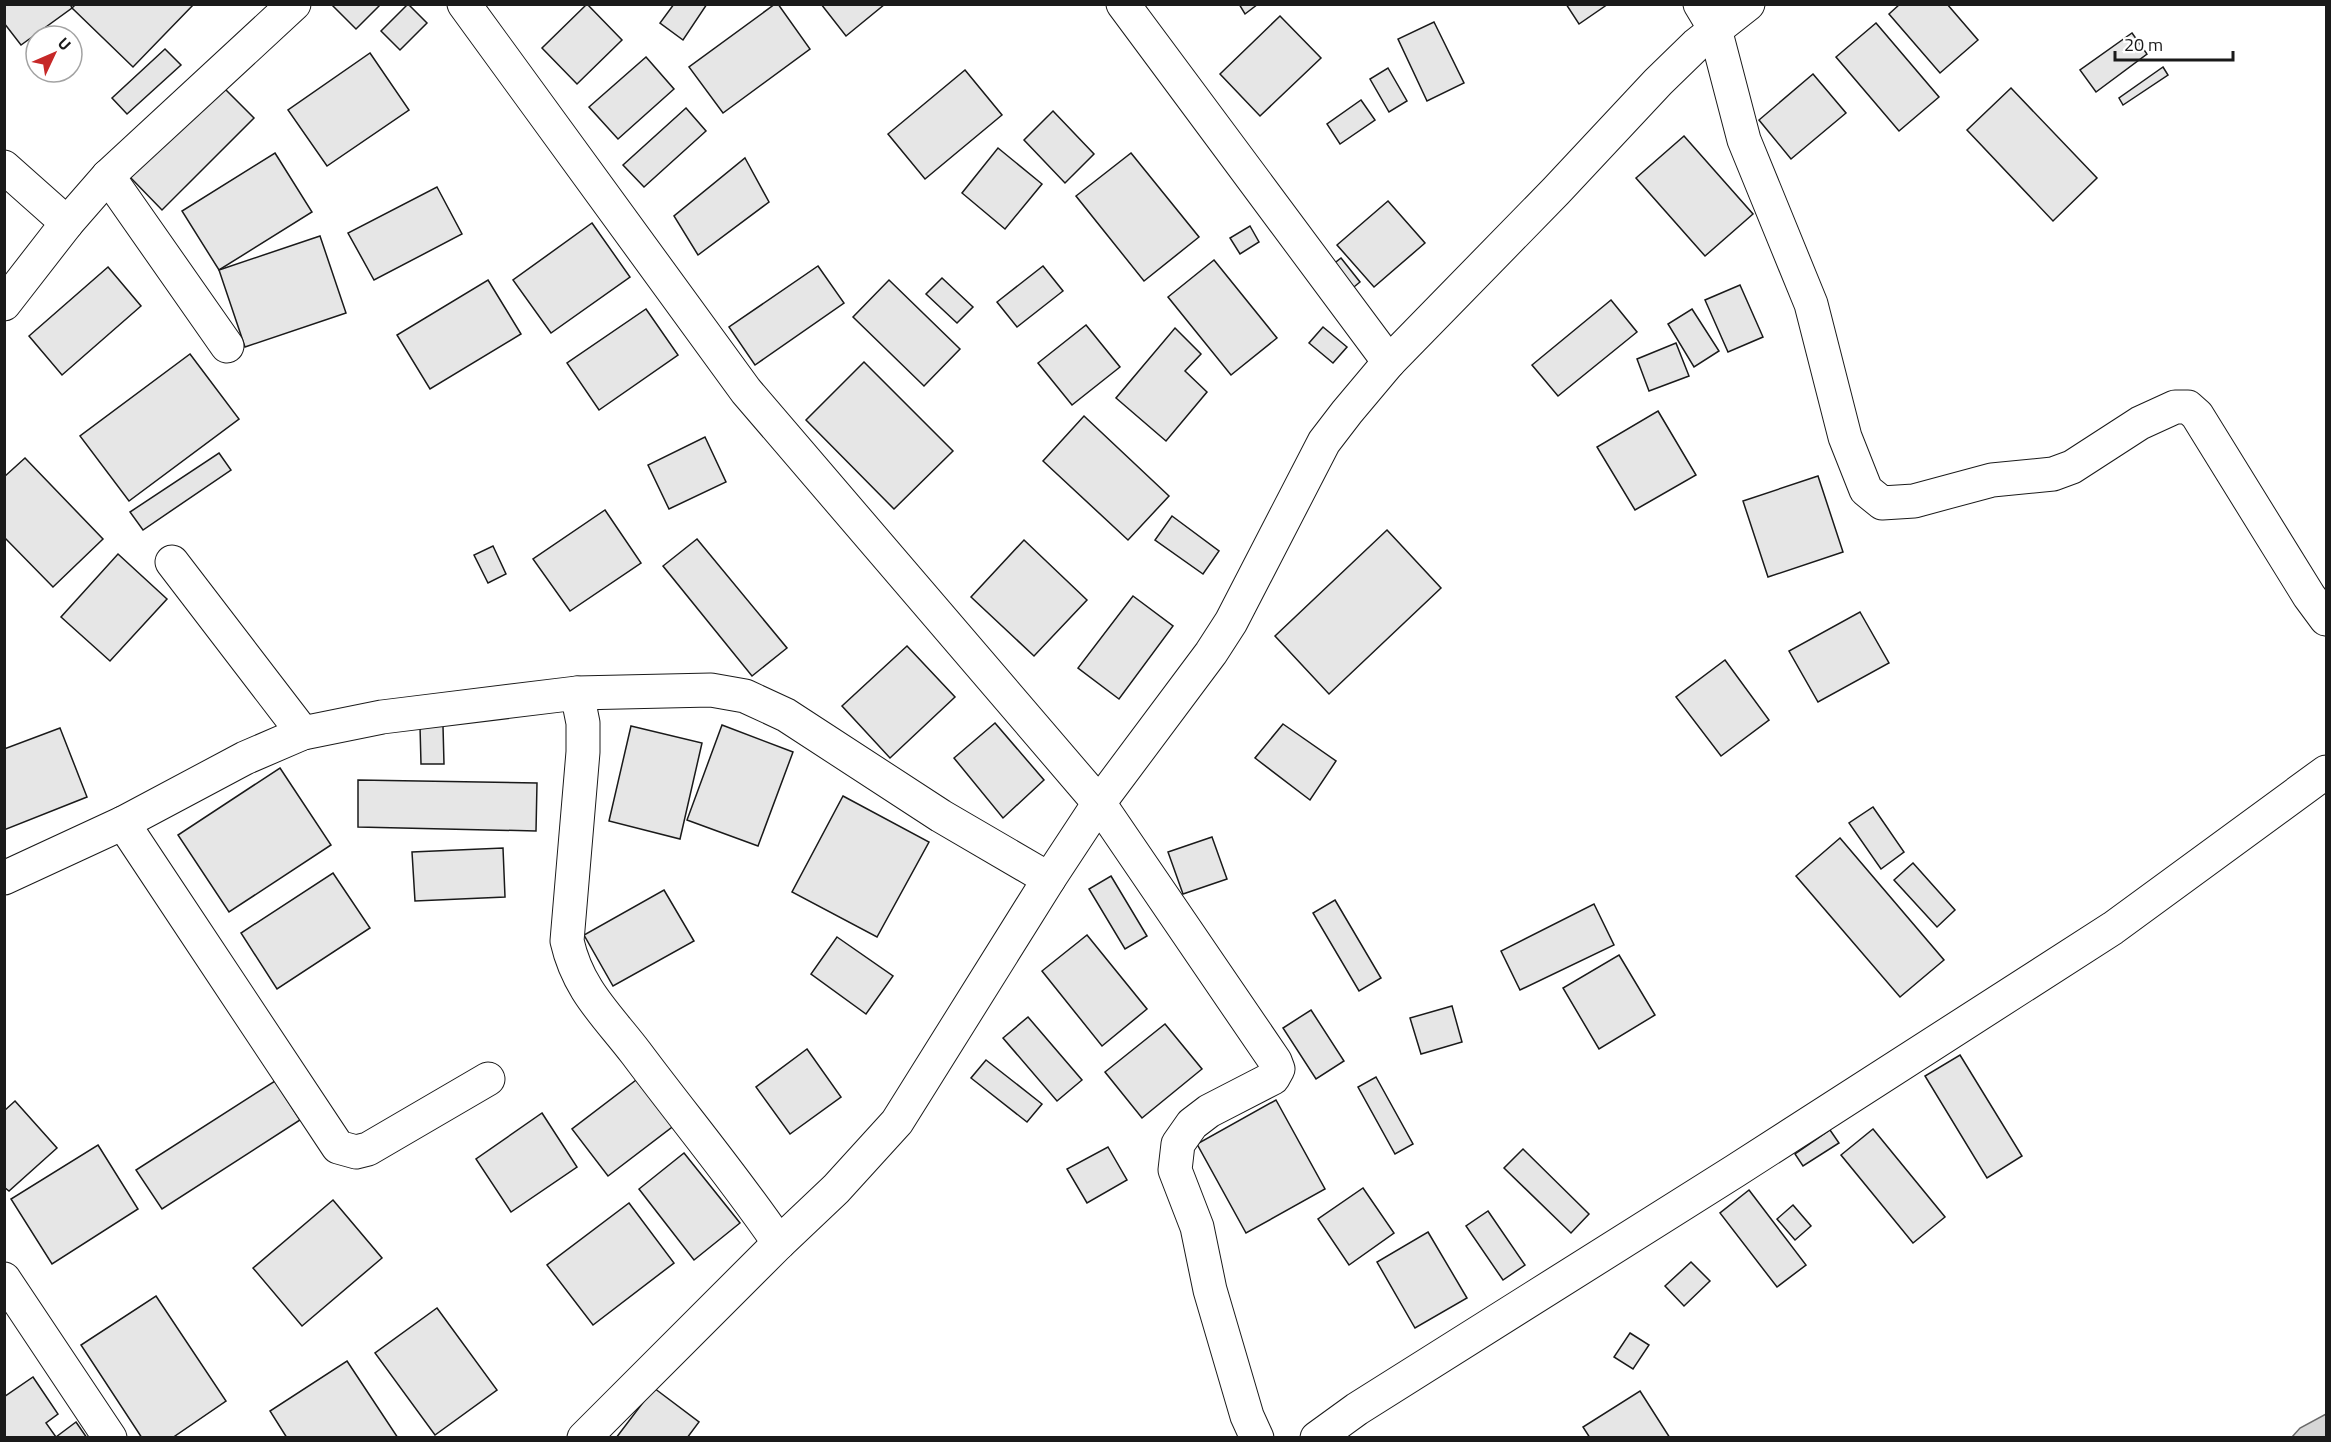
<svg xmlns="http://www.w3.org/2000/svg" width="2331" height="1442" viewBox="0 0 2331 1442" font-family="'Titillium Web',sans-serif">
<rect width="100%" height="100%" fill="#fff"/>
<polygon fill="#d7d7d7" stroke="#6a6a6a" stroke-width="1.5" points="2326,1414 2326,1437 2292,1437 2300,1428"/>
<g fill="#e6e6e6" stroke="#1a1a1a" stroke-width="1.5">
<polygon points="4,4 70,4 72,8 21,45 4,23"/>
<polygon points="76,4 194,4 133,67 72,8"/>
<polygon points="331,4 381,4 356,29"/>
<polygon points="408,4 427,23 400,50 381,31"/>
<polygon points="587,4 622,40 577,84 542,48"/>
<polygon points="674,4 707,4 683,40 660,23"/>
<polygon points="775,4 778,4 810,49 723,113 689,67"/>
<polygon points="821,4 885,4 846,36"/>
<polygon points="1239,4 1258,4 1245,14"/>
<polygon points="1566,4 1608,4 1579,24"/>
<polygon points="1900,4 1947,4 1978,40 1940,73 1889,14"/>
<polygon points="1280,16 1321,58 1260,116 1220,74"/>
<polygon points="1434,22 1464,83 1427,101 1398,39"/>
<polygon points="1876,23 1939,97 1899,131 1836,57"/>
<polygon points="2132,33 2147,54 2096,92 2080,70"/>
<polygon points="165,49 181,65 127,114 112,98"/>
<polygon points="370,53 409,110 327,166 288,110"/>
<polygon points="646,57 674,89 618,139 589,107"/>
<polygon points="2163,67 2168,75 2123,105 2119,98"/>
<polygon points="1388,68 1407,101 1389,112 1370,79"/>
<polygon points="965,70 1002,115 925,179 888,134"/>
<polygon points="1813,74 1846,113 1791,159 1759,120"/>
<polygon points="221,85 254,118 162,210 129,176"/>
<polygon points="2011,88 2097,178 2053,221 1967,130"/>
<polygon points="1361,100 1375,120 1340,144 1327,124"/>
<polygon points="686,108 706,131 644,187 623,165"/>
<polygon points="1053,111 1094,154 1065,183 1024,140"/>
<polygon points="1684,136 1753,214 1705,256 1636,178"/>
<polygon points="998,148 1042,184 1005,229 962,193"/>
<polygon points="275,153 312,212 219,270 182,211"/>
<polygon points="1131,153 1199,237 1144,281 1076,196"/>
<polygon points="745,158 769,202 698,255 674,216"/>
<polygon points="437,187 462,234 374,280 348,233"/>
<polygon points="1388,201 1425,243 1374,287 1337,245"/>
<polygon points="592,223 630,277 551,333 513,280"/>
<polygon points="1250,226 1259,242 1240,254 1230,238"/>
<polygon points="320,236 346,313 245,347 219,270"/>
<polygon points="1341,258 1360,282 1349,291 1331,266"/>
<polygon points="1214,260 1277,338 1231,375 1168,297"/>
<polygon points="818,266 844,303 755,365 729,327"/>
<polygon points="1043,266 1063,291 1017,327 997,302"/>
<polygon points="108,267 141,306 62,375 29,336"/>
<polygon points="942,278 973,307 957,323 926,294"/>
<polygon points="488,280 521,334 430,389 397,335"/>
<polygon points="889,280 960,349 924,386 853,317"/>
<polygon points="1740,285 1763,337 1728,352 1705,300"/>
<polygon points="1611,300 1637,332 1558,396 1532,365"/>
<polygon points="646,309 678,355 599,410 567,363"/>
<polygon points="1692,309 1719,351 1694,367 1668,324"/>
<polygon points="1086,325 1120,367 1072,405 1038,363"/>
<polygon points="1323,327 1347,347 1333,363 1309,343"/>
<polygon points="1175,328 1201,354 1185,371 1207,392 1166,441 1116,398"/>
<polygon points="1676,343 1689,376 1649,391 1637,359"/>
<polygon points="190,354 239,419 129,501 80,436"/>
<polygon points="864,362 953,451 894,509 806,420"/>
<polygon points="1658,411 1696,475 1635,510 1597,447"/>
<polygon points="1084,416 1169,496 1128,540 1043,461"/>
<polygon points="705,437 726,482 669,509 648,465"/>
<polygon points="219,453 231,470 143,530 130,512"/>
<polygon points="25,458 103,539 53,587 4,537 4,477"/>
<polygon points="1818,476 1843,552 1768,577 1743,501"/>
<polygon points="605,510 641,563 570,611 533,559"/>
<polygon points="1172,516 1219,551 1203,574 1155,540"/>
<polygon points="1387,530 1441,588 1329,694 1275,636"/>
<polygon points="697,539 787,648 752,676 663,566"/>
<polygon points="1024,540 1087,600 1034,656 971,597"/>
<polygon points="493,546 506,574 488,583 474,555"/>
<polygon points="118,554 167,599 110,661 61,617"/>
<polygon points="1133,596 1173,626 1119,699 1078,668"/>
<polygon points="1860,612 1889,663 1818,702 1789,651"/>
<polygon points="907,646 955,697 890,758 842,706"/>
<polygon points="1725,660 1769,720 1721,756 1676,697"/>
<polygon points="995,723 1044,780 1003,818 954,758"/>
<polygon points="1283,724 1336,761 1310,800 1255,758"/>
<polygon points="722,725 793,752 758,846 687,820"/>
<polygon points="420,726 443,726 444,764 421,764"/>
<polygon points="631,726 702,743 680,839 609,821"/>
<polygon points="60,728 87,797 4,830 4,749"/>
<polygon points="280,768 331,845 229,912 178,835"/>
<polygon points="358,780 537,783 536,831 358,827"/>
<polygon points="843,796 929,842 877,937 792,892"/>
<polygon points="1873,807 1904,852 1881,869 1849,823"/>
<polygon points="1212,837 1227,879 1183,894 1168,852"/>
<polygon points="1840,838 1944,960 1900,997 1796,876"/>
<polygon points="503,848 505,897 415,901 412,852"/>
<polygon points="1913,863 1955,910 1937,927 1894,880"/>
<polygon points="333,873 370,928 277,989 241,933"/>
<polygon points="1111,876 1147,936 1125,949 1089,889"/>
<polygon points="664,890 694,941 613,986 584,935"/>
<polygon points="1335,900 1381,978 1359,991 1313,913"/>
<polygon points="1594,904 1614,945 1520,990 1501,951"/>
<polygon points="1087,935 1147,1009 1102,1046 1042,971"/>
<polygon points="837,937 893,976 866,1014 811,974"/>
<polygon points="1619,955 1655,1015 1599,1049 1563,988"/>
<polygon points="1452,1006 1462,1042 1421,1054 1410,1018"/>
<polygon points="1311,1010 1344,1061 1316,1079 1283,1028"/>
<polygon points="1028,1017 1082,1080 1057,1101 1003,1038"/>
<polygon points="1165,1024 1202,1069 1142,1118 1105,1072"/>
<polygon points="807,1049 841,1097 790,1134 756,1087"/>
<polygon points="1960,1055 2022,1156 1987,1178 1925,1076"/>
<polygon points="986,1060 1042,1104 1027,1122 971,1078"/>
<polygon points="644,1074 680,1121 608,1176 572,1129"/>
<polygon points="1376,1077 1413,1144 1395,1154 1358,1087"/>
<polygon points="275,1081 300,1120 162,1209 136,1170"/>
<polygon points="1276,1100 1325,1189 1246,1233 1197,1144"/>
<polygon points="15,1101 57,1148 9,1191 4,1187 4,1111"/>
<polygon points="542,1113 577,1167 511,1212 476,1159"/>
<polygon points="1873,1129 1945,1217 1913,1243 1841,1155"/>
<polygon points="1830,1130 1839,1143 1803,1166 1795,1154"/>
<polygon points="98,1145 138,1209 52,1264 11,1199"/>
<polygon points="1108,1147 1127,1180 1087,1203 1067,1169"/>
<polygon points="1523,1149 1589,1214 1571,1233 1504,1168"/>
<polygon points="684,1153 740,1223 694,1260 639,1189"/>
<polygon points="1363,1188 1394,1233 1349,1265 1318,1219"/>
<polygon points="1749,1190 1806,1265 1777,1287 1720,1213"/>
<polygon points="333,1200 382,1258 302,1326 253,1268"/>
<polygon points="629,1203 674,1263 593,1325 547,1265"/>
<polygon points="1793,1205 1811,1226 1795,1240 1777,1219"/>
<polygon points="1488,1211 1525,1265 1503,1280 1466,1226"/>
<polygon points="1428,1232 1467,1298 1415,1328 1377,1262"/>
<polygon points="1691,1262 1710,1281 1684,1306 1665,1286"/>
<polygon points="156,1296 226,1401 172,1438 142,1438 81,1345"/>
<polygon points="437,1308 497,1390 435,1435 375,1353"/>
<polygon points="1630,1333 1649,1345 1633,1369 1614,1357"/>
<polygon points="347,1361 398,1438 287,1438 270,1411"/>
<polygon points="33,1377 58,1414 46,1423 56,1437 4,1438 4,1397"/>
<polygon points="654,1388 699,1422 687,1438 616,1438"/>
<polygon points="1640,1391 1670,1438 1590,1438 1583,1427"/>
<polygon points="76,1422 87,1438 57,1438 56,1437"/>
</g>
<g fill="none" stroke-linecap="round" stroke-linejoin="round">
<g stroke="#1a1a1a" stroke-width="35">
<g id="street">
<polyline points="464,4 746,391 1099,803 1275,1061 1278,1069 1273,1078 1209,1111 1192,1124 1178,1144 1175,1170 1197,1227 1210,1290 1247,1416 1257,1438"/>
<polyline points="1123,4 1389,362"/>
<polyline points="1700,4 1715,29 1744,140 1811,304 1845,437 1866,490 1882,503 1914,501 1992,480 2053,474 2072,467 2140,423 2175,407 2188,407 2197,415 2309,596 2326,619"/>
<polyline points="4,167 67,223"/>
<polyline points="108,176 227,346"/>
<polyline points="4,304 67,223 108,176 294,4"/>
<polyline points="172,562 303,733"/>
<polyline points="577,693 711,690 745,696 786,715 941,816 1049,879"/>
<polyline points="123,823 338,1147 356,1152 368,1149 488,1079"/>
<path d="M4,878L123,823L245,758L303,733L382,717L577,693L583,723V752L567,941C578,990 607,1015 636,1053C683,1116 734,1177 779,1243"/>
<polyline points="4,1279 110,1438"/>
<polyline points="584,1438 779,1243 836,1189 897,1122 1049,879 1099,803 1211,653 1231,622 1324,442 1347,412 1389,362 1556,191 1658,82 1696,45 1748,4"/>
<polyline points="1317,1438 1357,1409 1735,1171 2113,928 2326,772"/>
</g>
</g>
<use href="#street" stroke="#fff" stroke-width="33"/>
</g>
<rect width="2331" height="1442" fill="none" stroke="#1a1a1a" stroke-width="12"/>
<g transform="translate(54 54) rotate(46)"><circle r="28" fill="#ffffff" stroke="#a3a3a3" stroke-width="1.5"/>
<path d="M0-4.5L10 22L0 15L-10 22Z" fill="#c62828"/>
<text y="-9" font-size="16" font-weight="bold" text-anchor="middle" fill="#1a1a1a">U</text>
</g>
<path d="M2115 51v9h118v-9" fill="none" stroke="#1a1a1a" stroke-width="3"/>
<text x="2124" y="51" font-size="18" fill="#1a1a1a" stroke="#ffffff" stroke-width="4.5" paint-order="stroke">20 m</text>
</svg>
